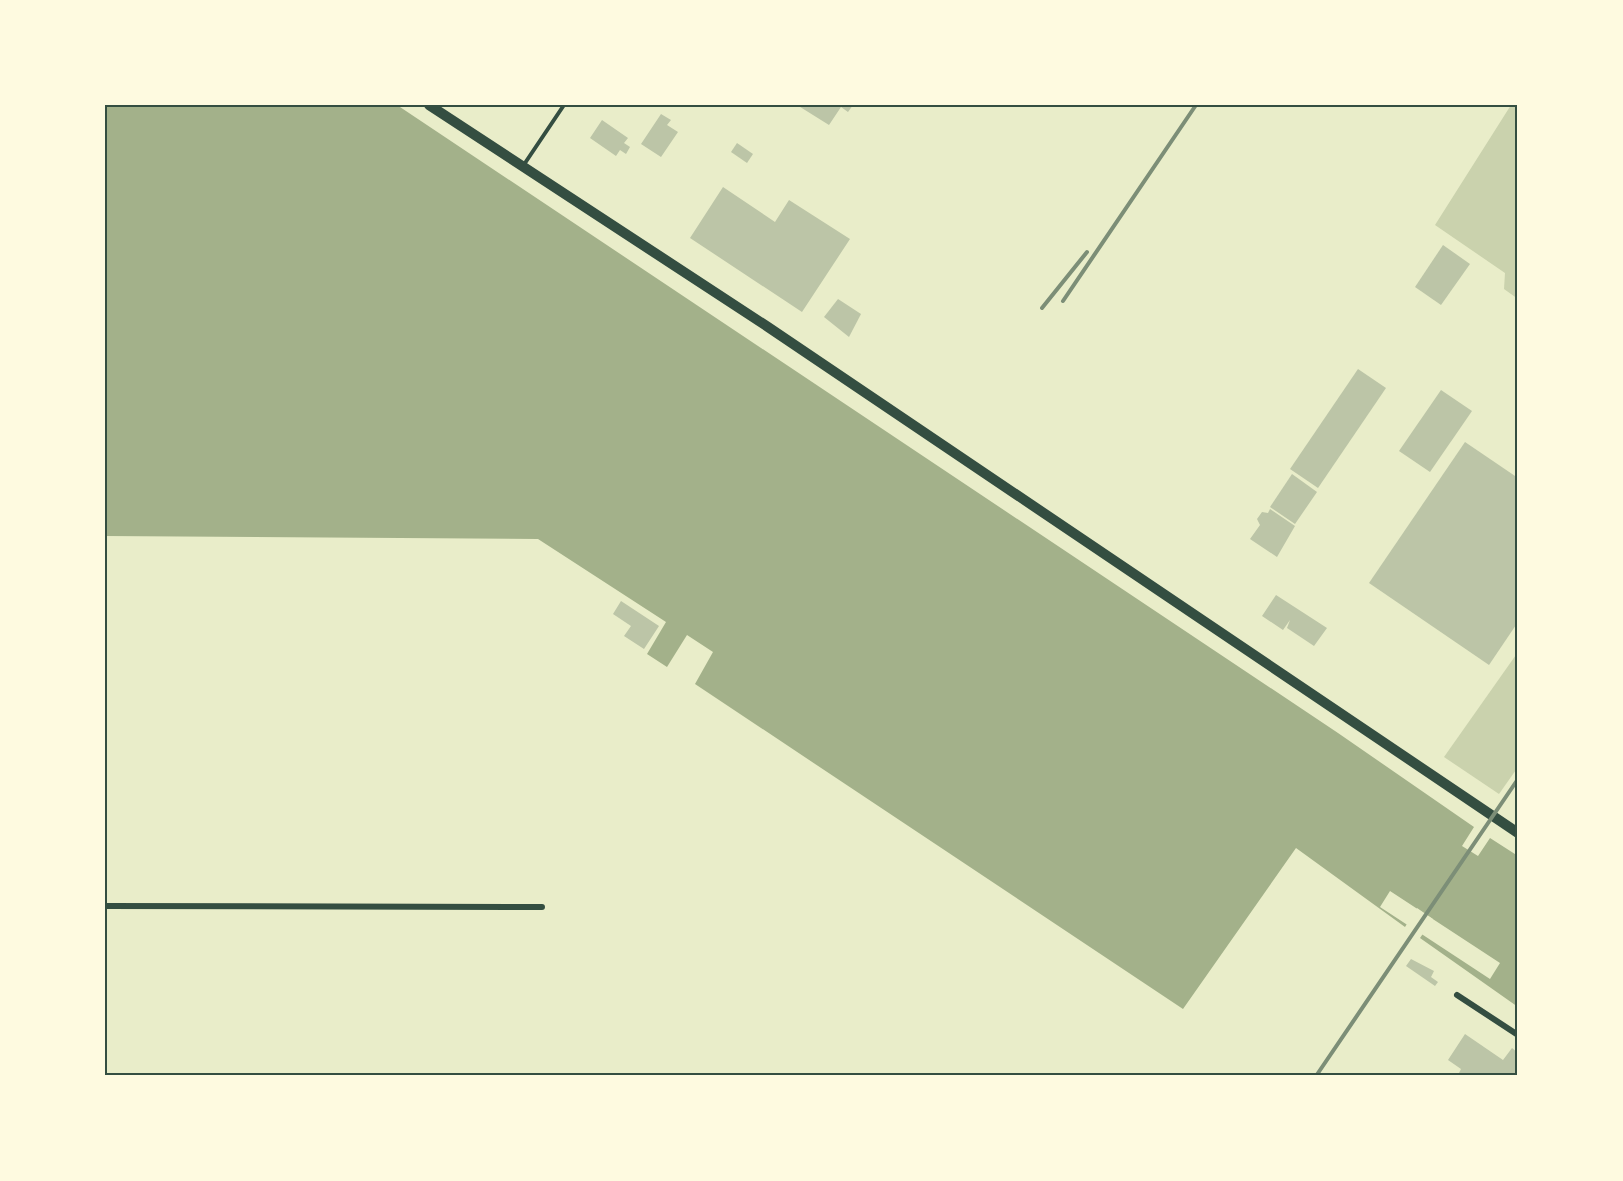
<svg xmlns="http://www.w3.org/2000/svg" width="1623" height="1181" viewBox="0 0 1623 1181" font-family="Manrope,sans-serif">
<rect width="100%" height="100%" fill="#e9edc9"/>
<g fill="#cad2ad">
<polygon points="1511,105 1518,105 1518,299 1504,289 1505,273 1435,225"/>
<polygon points="1518,652 1518,767 1499,794 1444,757"/>
</g>
<polygon fill="#a3b18a" points="105,105 397,105 1338,733 1474,827 1462,846 1478,856 1490,838 1518,856 1518,1007 1420,938 1433,919 1417,908 1405,927 1296,848 1183,1009 695,684 713,652 687,635 667,667 647,654 666,622 538,539 105,536"/>
<polygon fill="#e9edc9" points="1390,891 1500,963 1490,979 1420,933 1429,920 1418,912 1409,926 1380,907"/>
<g fill="#bcc5a7">
<polygon points="797,105 853,105 848,112 841,107 829,125"/>
<polygon points="661,114 671,120 667,125 678,132 661,157 641,144"/>
<polygon points="602,120 628,138 624,143 630,147 626,154 620,150 616,156 590,138"/>
<polygon points="737,143 753,154 747,163 731,152"/>
<polygon points="723,187 775,222 789,200 850,239 802,312 690,238"/>
<polygon points="1443,245 1470,264 1441,305 1415,287"/>
<polygon points="838,299 861,314 849,337 824,317"/>
<polygon points="1358,369 1386,388 1318,488 1290,469"/>
<polygon points="1441,390 1472,411 1430,472 1399,451"/>
<polygon points="1465,442 1518,478 1518,622 1489,665 1369,583"/>
<polygon points="1292,474 1317,492 1295,524 1270,507"/>
<polygon points="1270,509 1295,526 1277,557 1250,539 1260,525 1257,519 1262,512 1268,513"/>
<polygon points="1276,595 1327,628 1314,646 1287,628 1290,620 1283,630 1262,616"/>
<polygon points="621,601 659,626 644,649 624,636 631,626 613,614"/>
<polygon points="1411,959 1434,971 1431,977 1438,982 1435,986 1406,966"/>
<polygon points="1465,1034 1503,1060 1512,1048 1518,1053 1518,1076 1463,1076 1459,1073 1461,1069 1448,1060"/>
</g>
<g fill="none" stroke-linecap="round" stroke-linejoin="round">
<polyline stroke="#344e41" stroke-width="4" points="523,166 564,105"/>
<g stroke="#344e41" stroke-width="6">
<polyline points="105,906 542,907"/>
<polyline points="1457,995 1518,1035"/>
</g>
<polyline stroke="#344e41" stroke-width="10" points="429,105 768,327 1518,833"/>
<g stroke="#7c8e77" stroke-width="4">
<polyline points="1063,301 1196,105"/>
<polyline points="1042,308 1087,252"/>
<polyline points="1316,1076 1518,779"/>
</g>
</g>
<rect width="1623" height="1181" fill="none" stroke="#fefae0" stroke-width="213"/>
<rect x="106" y="106" width="1410" height="968" fill="none" stroke="#344e41" stroke-width="2"/>
</svg>
